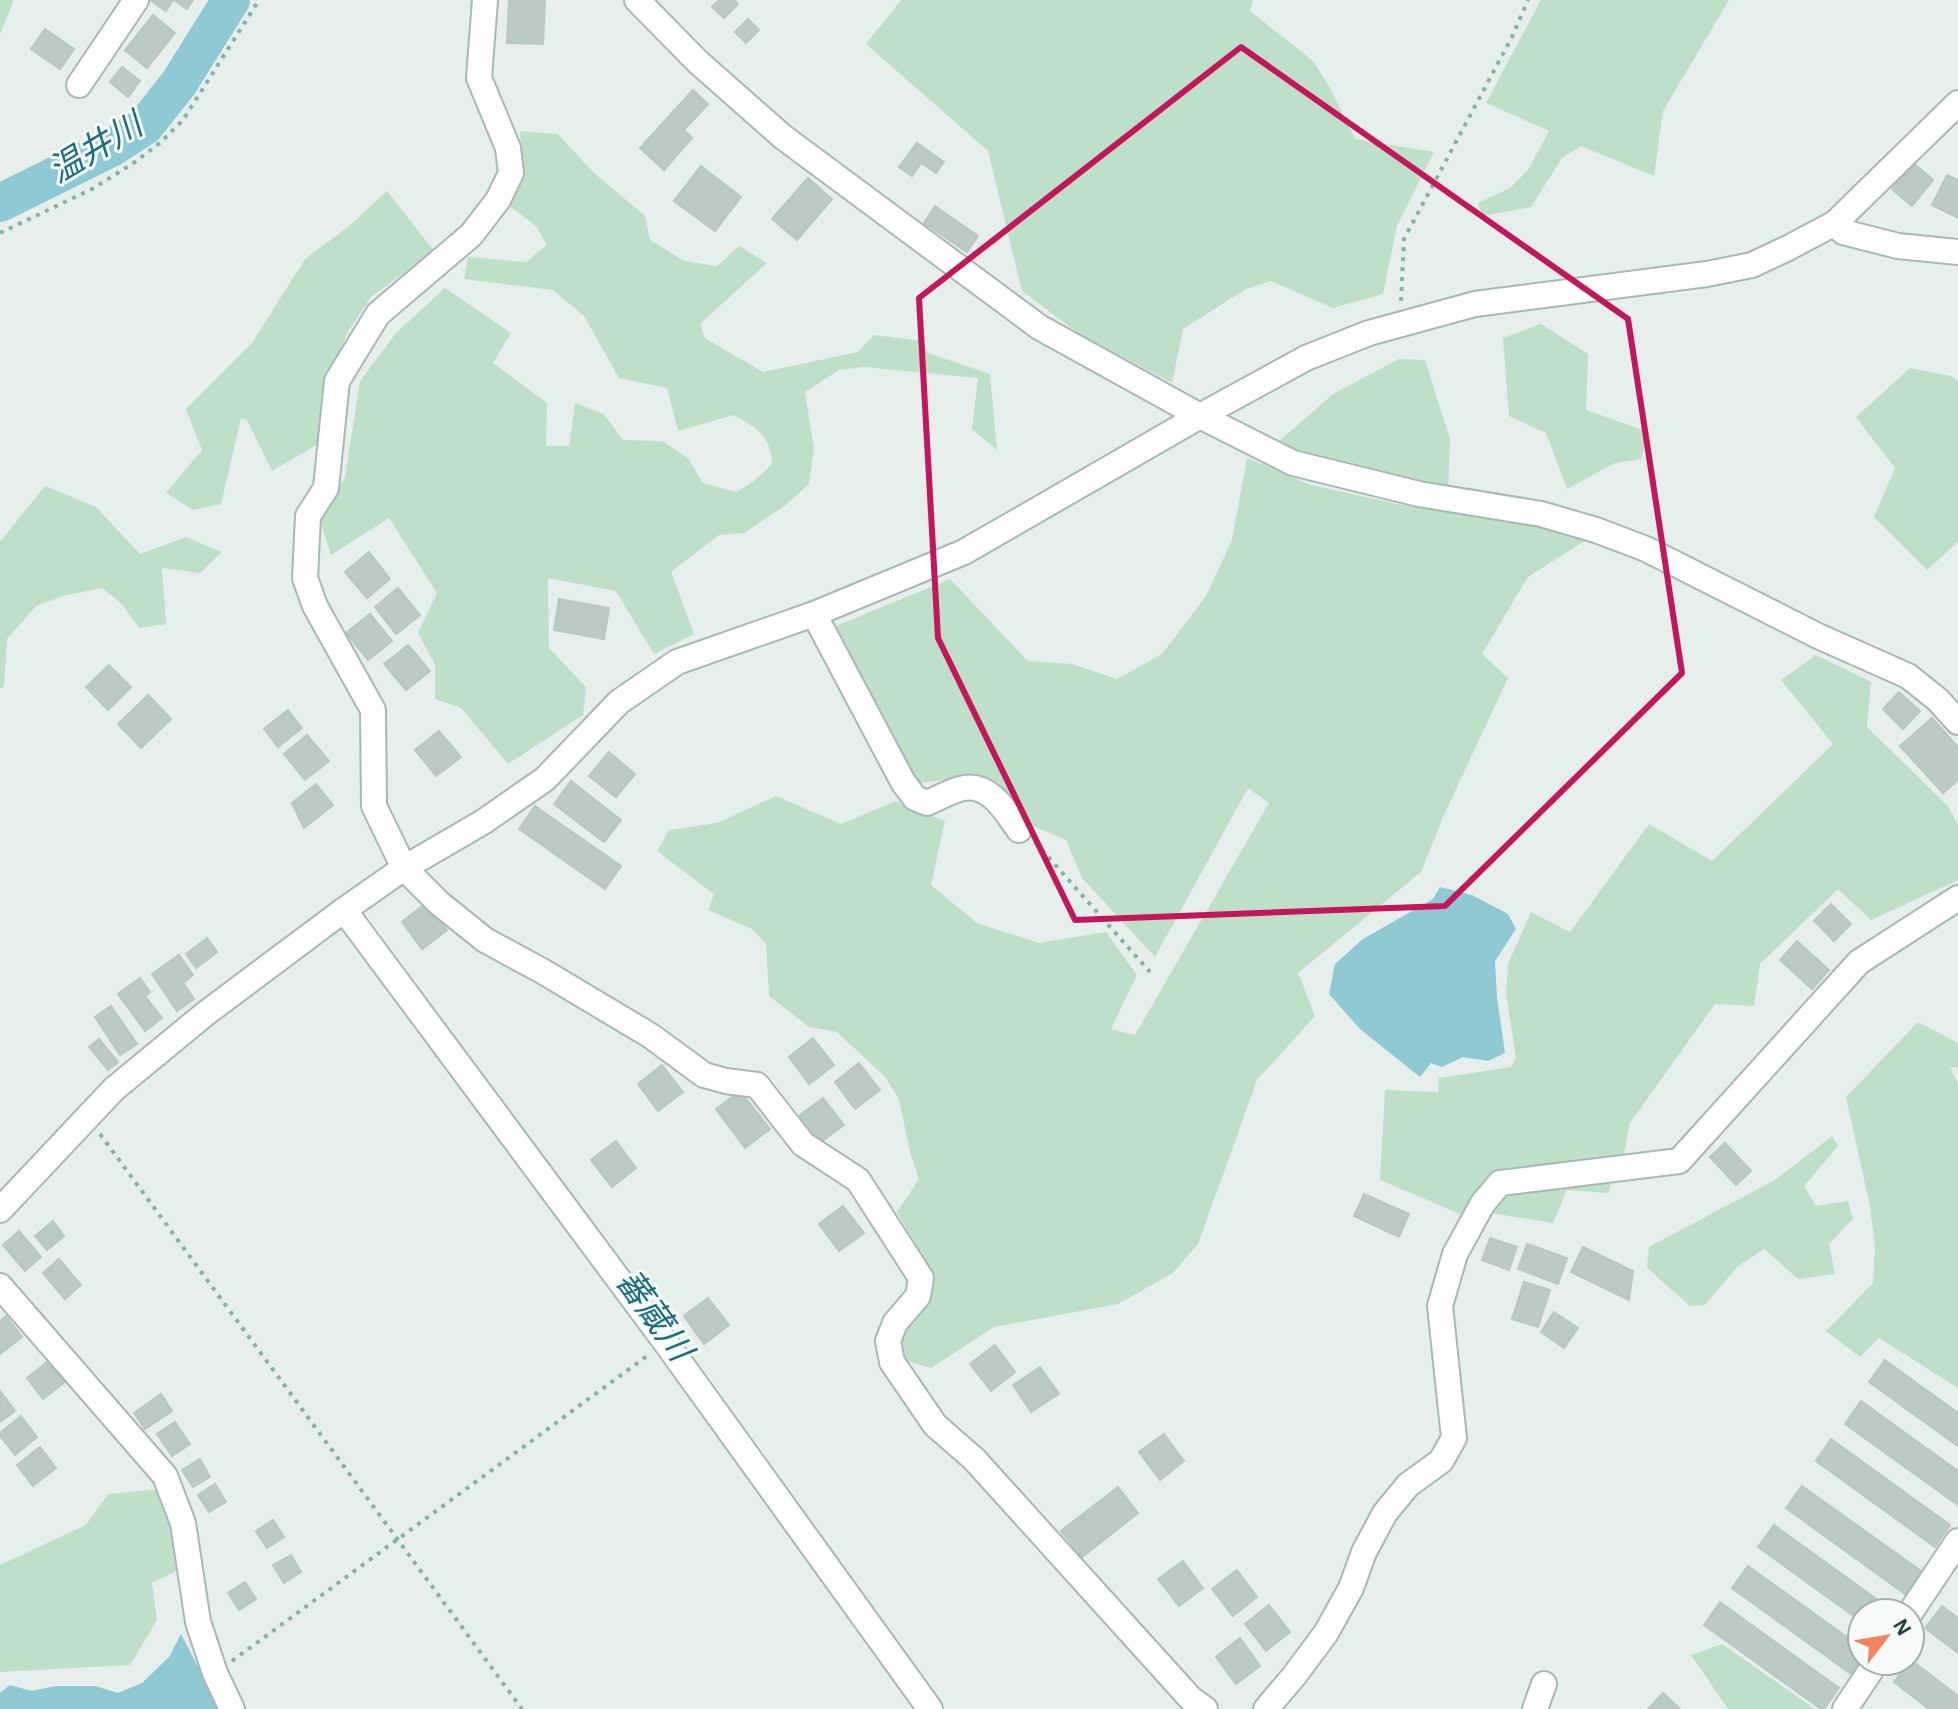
<svg xmlns="http://www.w3.org/2000/svg" width="1958" height="1709" viewBox="0 0 1958 1709" font-family="'Alegreya Sans','Noto Sans JP',sans-serif">
<rect width="100%" height="100%" fill="#e6efeb"/>
<g fill="#bfe0c8">
<polygon points="0,0 14,0 0,34"/>
<polygon points="901,0 1253,0 1250,11 1313,61 1329,86 1355,139 1434,152 1397,226 1383,294 1333,308 1271,281 1246,289 1183,329 1172,383 1081,335 1022,291 988,151 866,44"/>
<polygon points="1541,0 1729,0 1663,111 1654,176 1581,146 1562,158 1531,207 1482,216 1478,203 1510,188 1528,170 1549,131 1486,103"/>
<path d="M520,131L558,134L593,172L645,216L650,240L684,261L717,266L739,246L767,263L700,324L705,338L763,372L858,352L874,335L922,341L928,353L990,374L997,450L972,429L978,378L864,367L839,370L805,392L814,449L809,484L787,504L744,533L719,535L671,572L694,634L654,654L616,591L548,578L549,648L586,687L583,715L508,764L461,708L435,699V665L418,633L437,593L389,518L331,555L320,520L345,477L360,381L396,333L445,288L511,333L493,363L547,403L546,446H569L575,403L604,414L623,440L662,441L688,458L703,483L736,492L753,482L772,464C771,436 757,428 734,415L678,431L667,388L619,378L584,316L553,290L464,279L468,257L526,262L547,245L536,226L508,205L524,171Z"/>
<polygon points="387,191 434,251 371,297 349,330 329,375 318,444 272,471 247,420 241,418 221,504 193,510 166,493 202,450 186,409 252,343 305,259 348,227"/>
<polygon points="1541,324 1588,354 1586,410 1649,432 1641,459 1615,463 1567,489 1546,433 1509,416 1503,338"/>
<polygon points="1399,359 1425,360 1450,439 1448,492 1325,465 1276,444 1333,394"/>
<polygon points="1910,368 1951,376 1958,381 1958,542 1927,570 1874,517 1895,468 1856,417"/>
<polygon points="1247,458 1311,485 1402,505 1550,524 1586,540 1528,577 1482,654 1508,678 1443,817 1421,872 1298,973 1315,1016 1257,1080 1198,1244 1173,1273 1118,1304 994,1327 931,1368 899,1359 904,1330 928,1299 932,1273 897,1212 919,1179 910,1152 899,1099 885,1077 837,1032 809,1027 769,996 766,944 752,929 708,910 714,894 657,851 669,830 717,823 776,796 841,824 896,801 945,821 931,885 977,923 1039,943 1106,932 1137,975 1111,1029 1135,1035 1269,803 1248,788 1155,957 1082,878 1066,840 1030,825 980,776 918,783 836,626 950,579 1028,661 1072,664 1117,679 1162,654 1206,596 1232,540"/>
<polygon points="45,486 96,507 140,554 186,537 222,552 200,573 162,568 166,624 139,628 121,603 102,588 63,596 36,606 7,639 4,687 0,688 0,542"/>
<polygon points="1816,655 1871,682 1867,727 1948,806 1958,825 1958,880 1871,920 1838,889 1760,964 1754,1006 1715,1004 1630,1123 1622,1163 1496,1178 1465,1216 1380,1180 1385,1090 1438,1092 1439,1078 1511,1067 1516,1058 1506,994 1508,964 1531,912 1570,932 1649,824 1712,861 1833,744 1781,680"/>
<polygon points="1918,1022 1958,1043 1958,1067 1950,1068 1958,1083 1958,1388 1879,1338 1860,1357 1826,1331 1873,1283 1875,1247 1870,1207 1846,1097"/>
<polygon points="1832,1136 1838,1146 1804,1186 1816,1206 1848,1201 1853,1219 1829,1244 1835,1274 1798,1279 1764,1249 1738,1266 1705,1305 1690,1306 1647,1268 1649,1247 1775,1180"/>
<polygon points="1612,1175 1609,1193 1567,1190 1553,1223 1491,1213 1503,1187"/>
<polygon points="160,1489 174,1532 176,1571 152,1583 157,1620 130,1665 0,1672 0,1565 86,1525 108,1494"/>
<polygon points="1722,1644 1815,1709 1728,1709 1691,1655"/>
</g>
<g fill="#8ec9d4">
<polygon points="1440,887 1472,895 1508,914 1516,929 1495,961 1497,997 1505,1053 1488,1061 1463,1057 1442,1067 1431,1063 1420,1077 1360,1029 1329,994 1335,964 1363,939 1433,899"/>
<polygon points="181,1634 220,1709 0,1709 0,1693 10,1685 32,1691 55,1686 95,1686 118,1693 142,1683 169,1657"/>
</g>
<g fill="none" stroke-linecap="round" stroke-linejoin="round">
<polyline stroke="#8ec9d4" stroke-width="38" points="0,203 111,148 145,126 179,83 231,0"/>
</g>
<g fill="#bbcac4" stroke="#b8c9c2" stroke-width="2">
<polygon points="150,0 173,0 166,11"/>
<polygon points="174,0 193,0 187,9"/>
<polygon points="509,0 545,1 543,44 507,43"/>
<polygon points="719,0 734,0 738,4 724,18 712,7"/>
<polygon points="153,15 175,33 147,68 125,50"/>
<polygon points="748,19 759,30 746,43 735,32"/>
<polygon points="45,29 74,49 60,69 31,49"/>
<polygon points="122,67 140,81 128,97 110,82"/>
<polygon points="693,90 708,104 684,130 692,138 664,170 640,148"/>
<polygon points="917,143 944,162 936,173 921,163 912,176 899,167"/>
<polygon points="1913,163 1933,180 1912,206 1892,189"/>
<polygon points="701,166 741,197 715,231 674,201"/>
<polygon points="1947,175 1958,180 1958,218 1932,205"/>
<polygon points="808,178 832,199 797,240 772,219"/>
<polygon points="935,206 978,236 967,252 924,223"/>
<polygon points="369,552 390,579 367,598 345,572"/>
<polygon points="398,588 420,615 396,634 375,607"/>
<polygon points="559,599 609,608 604,639 554,630"/>
<polygon points="370,614 392,641 368,660 346,633"/>
<polygon points="408,645 430,671 406,690 384,664"/>
<polygon points="109,665 131,687 108,710 86,687"/>
<polygon points="1899,692 1920,711 1903,729 1883,709"/>
<polygon points="148,695 171,719 141,748 118,724"/>
<polygon points="288,710 302,728 278,747 264,729"/>
<polygon points="1932,718 1958,747 1958,780 1943,793 1900,746"/>
<polygon points="439,731 461,757 436,776 415,750"/>
<polygon points="307,735 329,761 305,780 284,754"/>
<polygon points="609,752 635,774 616,797 589,776"/>
<polygon points="571,781 621,820 604,842 554,804"/>
<polygon points="316,784 333,805 304,828 292,803"/>
<polygon points="535,806 621,866 605,889 519,829"/>
<polygon points="426,903 447,930 422,949 402,922"/>
<polygon points="1831,904 1851,924 1834,941 1814,921"/>
<polygon points="207,938 217,952 196,968 186,954"/>
<polygon points="1797,941 1829,970 1812,989 1780,960"/>
<polygon points="179,955 193,975 183,983 194,999 177,1011 152,974"/>
<polygon points="140,978 150,992 145,996 162,1018 145,1031 118,994"/>
<polygon points="111,1006 137,1044 120,1055 95,1017"/>
<polygon points="813,1038 834,1065 809,1084 789,1057"/>
<polygon points="99,1039 118,1062 108,1070 89,1047"/>
<polygon points="859,1063 880,1090 855,1109 835,1082"/>
<polygon points="662,1065 683,1092 658,1111 638,1084"/>
<polygon points="740,1091 770,1129 745,1148 716,1109"/>
<polygon points="823,1098 844,1125 819,1143 799,1116"/>
<polygon points="616,1141 636,1168 612,1187 591,1160"/>
<polygon points="1725,1143 1751,1171 1736,1185 1710,1157"/>
<polygon points="1364,1194 1409,1214 1399,1237 1354,1216"/>
<polygon points="843,1206 864,1233 839,1251 819,1224"/>
<polygon points="53,1221 64,1236 47,1250 35,1236"/>
<polygon points="19,1231 41,1257 25,1271 3,1245"/>
<polygon points="1490,1238 1517,1247 1509,1270 1482,1260"/>
<polygon points="1527,1244 1567,1258 1558,1284 1518,1269"/>
<polygon points="1583,1247 1633,1271 1629,1300 1571,1272"/>
<polygon points="59,1259 81,1285 65,1299 43,1273"/>
<polygon points="1524,1282 1550,1290 1538,1327 1512,1319"/>
<polygon points="708,1298 729,1325 704,1344 684,1316"/>
<polygon points="1554,1312 1578,1328 1564,1348 1541,1332"/>
<polygon points="6,1316 22,1337 0,1354 0,1321"/>
<polygon points="995,1345 1015,1372 991,1391 970,1364"/>
<polygon points="50,1360 66,1381 43,1399 27,1378"/>
<polygon points="1885,1360 1958,1413 1958,1446 1869,1382"/>
<polygon points="1040,1367 1059,1394 1031,1412 1013,1385"/>
<polygon points="0,1391 15,1411 0,1422"/>
<polygon points="161,1394 172,1411 145,1429 134,1413"/>
<polygon points="1861,1401 1958,1471 1958,1505 1845,1424"/>
<polygon points="21,1416 37,1437 15,1455 0,1436 0,1433"/>
<polygon points="175,1422 190,1444 172,1456 157,1434"/>
<polygon points="1164,1434 1184,1461 1160,1480 1139,1452"/>
<polygon points="1831,1439 1950,1525 1935,1547 1816,1461"/>
<polygon points="40,1447 56,1468 33,1486 17,1465"/>
<polygon points="200,1459 210,1477 193,1487 182,1470"/>
<polygon points="215,1484 226,1502 209,1512 198,1495"/>
<polygon points="1802,1486 1921,1571 1905,1594 1786,1508"/>
<polygon points="1118,1487 1138,1513 1082,1557 1061,1531"/>
<polygon points="273,1520 284,1537 267,1548 256,1531"/>
<polygon points="1774,1525 1893,1611 1892,1613 1862,1613 1862,1622 1758,1547"/>
<polygon points="291,1555 301,1572 284,1583 273,1565"/>
<polygon points="1183,1561 1203,1588 1179,1606 1158,1579"/>
<polygon points="1748,1566 1862,1648 1862,1659 1851,1674 1732,1588"/>
<polygon points="1237,1570 1257,1597 1233,1616 1212,1589"/>
<polygon points="245,1582 256,1599 239,1610 228,1593"/>
<polygon points="1720,1602 1839,1688 1824,1709 1821,1709 1704,1625"/>
<polygon points="1269,1605 1290,1632 1266,1651 1245,1624"/>
<polygon points="1942,1606 1958,1618 1958,1653 1925,1628"/>
<polygon points="1240,1638 1260,1666 1236,1684 1216,1657"/>
<polygon points="1911,1660 1958,1696 1958,1709 1929,1709 1894,1682"/>
<polygon points="1663,1693 1680,1709 1648,1709"/>
</g>
<g fill="none" stroke-linecap="round" stroke-linejoin="round">
<g stroke="#a8b8b2" stroke-width="28">
<g id="minor">
<polyline points="485,0 479,78 508,148 511,173 498,200 471,235 378,314 337,381 326,488 308,516 305,578 315,606 373,710 374,806 404,868 439,903 485,940 544,972 651,1036 704,1075 726,1081 757,1085 803,1144 858,1180 921,1278 918,1296 895,1323 888,1341 892,1362 935,1425 974,1459 1191,1699 1205,1709"/>
<polyline points="637,0 698,62 783,137 1039,327 1200,416 1293,463 1419,494 1541,514 1596,530 1646,549 1818,636 1908,676 1938,700 1958,722"/>
<polyline points="79,85 136,0"/>
<polyline points="1835,223 1843,232 1898,246 1958,252"/>
<path d="M814,614L903,782L915,798L927,803C939,798 952,790 964,788C990,783 1007,813 1019,830"/>
<polyline points="344,910 666,1343 930,1709"/>
<polyline points="0,1210 114,1089 205,1014 344,910 404,868 483,822 545,779 619,702 677,662 814,614 964,552 1200,416 1306,358 1369,333 1475,304 1707,274 1752,265 1788,248 1835,223 1958,103"/>
<polyline points="0,1286 165,1476 183,1523 198,1622 215,1673 232,1709"/>
<polyline points="1910,1613 1958,1541"/>
<polyline points="1266,1709 1294,1676 1326,1633 1351,1588 1364,1552 1385,1513 1408,1485 1441,1461 1454,1438 1440,1306 1455,1254 1483,1203 1500,1183 1679,1161 1859,962 1958,898"/>
<polyline points="1535,1709 1544,1684"/>
<polyline points="1845,1709 1877,1661"/>
</g>
</g>
<g stroke="#86b3a5" stroke-width="4" stroke-dasharray="4 6" stroke-linecap="butt">
<polyline points="0,233 94,188 135,162 161,142 183,120 259,0"/>
<polyline points="1401,301 1404,239 1512,37 1528,0"/>
<polyline points="1035,842 1150,972"/>
<polyline points="100,1134 522,1709"/>
<polyline points="232,1661 647,1356"/>
</g>
<use href="#minor" stroke="#fff" stroke-width="24"/>
</g>
<path fill="none" stroke="#c2185b" stroke-width="6" stroke-linejoin="round" d="M1241,47L1628,319L1682,673L1445,906L1075,920L938,638L919,298Z"/>
<g text-anchor="middle" dominant-baseline="central" stroke-width="6" stroke-linejoin="round" paint-order="stroke">
<g font-size="34" font-style="italic" fill="#1c6f80" stroke="#f7fbf9">
<text transform="translate(96 149) rotate(-31)">温井川</text>
<text transform="translate(653 1316) rotate(54)">蕃蔵川</text>
</g>
</g>
<g transform="translate(1886 1637) rotate(59)"><circle r="38" fill="#f7fbf9" stroke="#a3b1ad" stroke-width="2"/>
<path d="M0-6L14 30L0 20L-14 30Z" fill="#f4845f"/>
<text y="-12" font-size="22" font-weight="bold" text-anchor="middle" fill="#24423a">N</text>
</g>
</svg>
